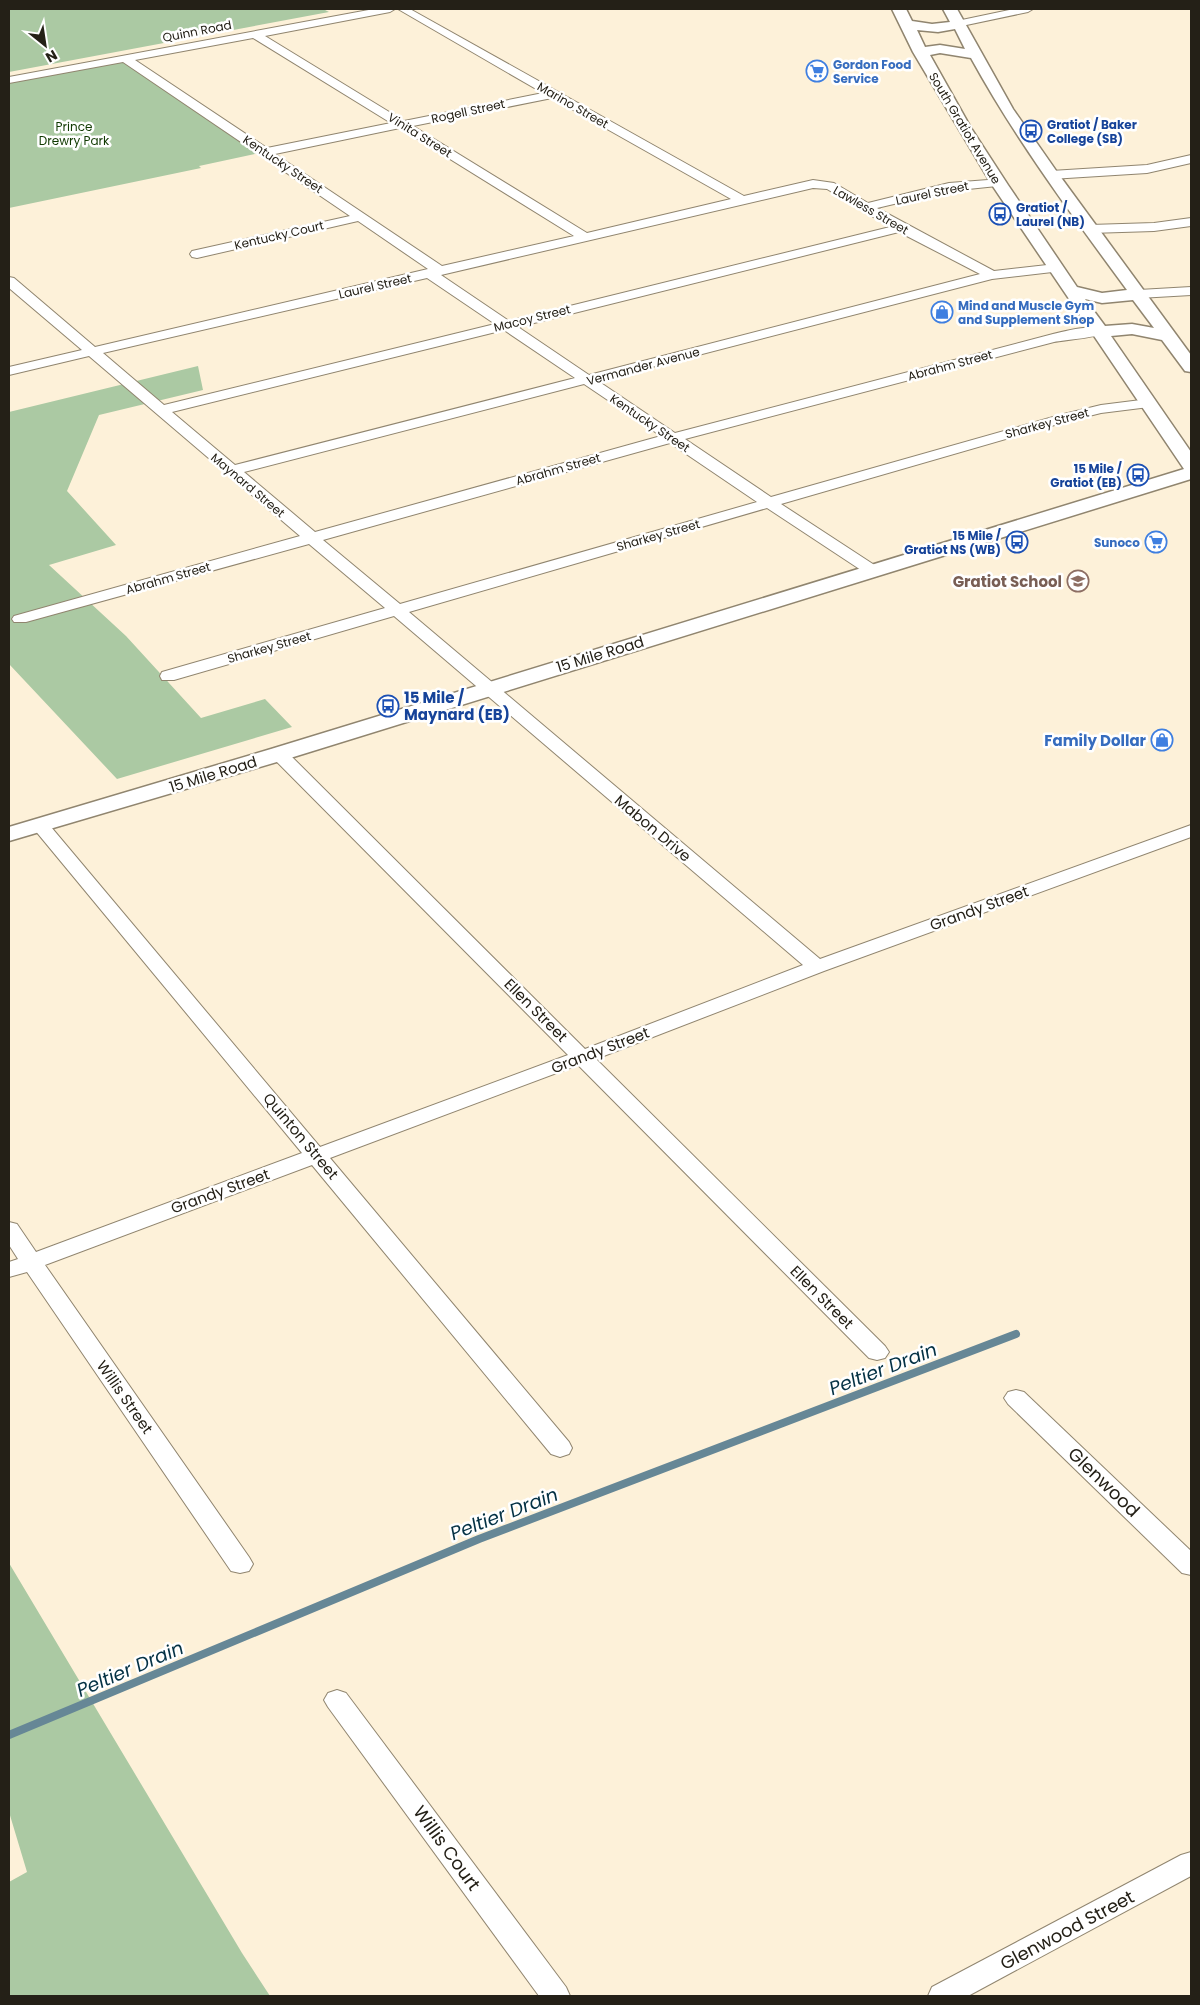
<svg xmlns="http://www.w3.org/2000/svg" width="1200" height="2005" viewBox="0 0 1200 2005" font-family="Poppins,sans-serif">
<rect width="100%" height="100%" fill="#fdf1d9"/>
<g fill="#abc9a3">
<polygon points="9,9 323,9 329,12 9,72"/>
<polygon points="124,61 260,153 199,166 201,168 9,208 9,83"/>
<polygon points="198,366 203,390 99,415 67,491 116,545 49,565 126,636 201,718 265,699 292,727 117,779 9,664 9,412"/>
<polygon points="9,1563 242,1953 270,1996 9,1996 9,1882 27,1872 9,1812"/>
</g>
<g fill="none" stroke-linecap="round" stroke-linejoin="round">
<polyline stroke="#668796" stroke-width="8" points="9,1735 479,1539 1016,1334"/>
<g stroke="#90856f" stroke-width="2">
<g id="minor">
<path d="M374,9H395L390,12L265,36L404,121L543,93L398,9H410L744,196L813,180L834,183L868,203L949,183L1001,179L1003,182L997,186L949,191L877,208L994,271L1056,264L1063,268L1061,271L992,279L598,381L675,433L1053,334C1065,331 1098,322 1107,332C1103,337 1064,340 1054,342L685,439L771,497L1060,415L1101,405L1149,399L1154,400L1156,403L1154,406L1149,407L1101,413L1065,422L781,504L879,568L881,571L879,574H867L767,508L409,612L820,959L1191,825V837L824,971L596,1059L885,1346L889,1352L885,1358L877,1360L869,1358L578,1065L330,1158L569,1442L572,1448L569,1454L560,1457L551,1454L312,1165L45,1265L249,1557L253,1564L249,1571L240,1573L231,1571L27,1272L9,1277V1262L18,1259L9,1245V1222L17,1224L36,1252L302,1153L34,829L31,825L34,821L40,819L46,821L320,1147L568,1055L273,758L270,754L273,750L279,749L285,750L585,1049L803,965L394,616L174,680H162L160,676L162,672L385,608L309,544L26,622H14L12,619L14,616L300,536L89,356L9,375V367L82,350L9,288V277L14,278L95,347L428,269L358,221L197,258L192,257L190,254L192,251L350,216L123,62L9,83V77ZM253,38L391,123L267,148L135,60ZM552,98L731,199L587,233L413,126ZM400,128L574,236L442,266L275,154ZM813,188L827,189L890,227L509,321L441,275ZM899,232L980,274L589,375L518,327ZM427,278L495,324L164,405L103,353ZM504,330L575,378L235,465L172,412ZM584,384L661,436L315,532L244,472ZM670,443L757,502L400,604L323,540Z"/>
<polygon points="1014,9 1033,9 1028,12 957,27 952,24 957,21"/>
<polygon points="1191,155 1191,163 1147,173 1051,179 1045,175 1051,171 1147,165"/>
<polygon points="1191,218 1191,226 1154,231 1090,233 1084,229 1090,225 1154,223"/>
<polygon points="1191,287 1191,295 1139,298 1132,294 1139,290"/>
<polygon points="1016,1390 1024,1392 1191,1551 1191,1575 1182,1573 1008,1404 1004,1398 1008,1392"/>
<polygon points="337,1690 346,1693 566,1987 570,1996 539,1996 328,1707 324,1700 328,1693"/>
<polygon points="1191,1852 1191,1876 968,1996 928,1996 932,1987 1181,1855"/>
</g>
</g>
<g stroke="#90856f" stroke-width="3">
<path id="major" d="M892,9H906L912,21L932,24L950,22L943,9H957L1013,109L1057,172L1191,355V372L1185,371L1162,340L1132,334L1111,336L1191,452V479L287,759L9,841V827L271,749L1184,469L992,185L913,52ZM955,29L965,49L940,45L925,47L917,30L938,32ZM940,53L971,58C1016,140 1072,215 1127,290L1102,293L1077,287L1008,185L971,128L930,55ZM1085,299L1102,303L1133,300L1154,328L1132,324L1105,326Z"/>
</g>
<use href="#minor" fill="#fff" fill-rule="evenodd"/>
<use href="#major" fill="#fff" fill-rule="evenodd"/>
</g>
<defs>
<g id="supermarket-ring" transform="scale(1.125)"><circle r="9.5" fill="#fff" stroke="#3f7fe0" stroke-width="1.5"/><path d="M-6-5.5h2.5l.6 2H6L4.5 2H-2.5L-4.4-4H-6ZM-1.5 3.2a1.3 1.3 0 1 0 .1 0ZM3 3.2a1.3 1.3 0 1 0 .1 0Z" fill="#3f7fe0"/></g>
<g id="bus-ring" transform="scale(1.125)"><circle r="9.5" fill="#fff" stroke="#1a4fb4" stroke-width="1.5"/><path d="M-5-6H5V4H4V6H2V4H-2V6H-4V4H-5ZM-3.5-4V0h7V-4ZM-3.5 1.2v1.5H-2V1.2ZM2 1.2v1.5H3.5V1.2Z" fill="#1a4fb4"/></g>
<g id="shop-ring" transform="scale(1.125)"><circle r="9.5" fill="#fff" stroke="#3f7fe0" stroke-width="1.5"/><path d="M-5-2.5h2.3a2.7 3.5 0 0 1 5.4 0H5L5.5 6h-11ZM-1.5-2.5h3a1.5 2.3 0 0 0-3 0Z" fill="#3f7fe0"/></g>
<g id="school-ring" transform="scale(1.125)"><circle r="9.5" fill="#fff" stroke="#8d6e63" stroke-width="1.5"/><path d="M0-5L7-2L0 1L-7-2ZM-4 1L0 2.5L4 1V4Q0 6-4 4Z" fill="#8d6e63"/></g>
</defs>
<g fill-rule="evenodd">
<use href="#supermarket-ring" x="817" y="71"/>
<use href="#bus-ring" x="1031" y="131"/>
<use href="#bus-ring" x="1000" y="214"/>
<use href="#shop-ring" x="942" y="312"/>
<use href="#bus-ring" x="1138" y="475"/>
<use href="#bus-ring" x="1017" y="542"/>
<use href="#supermarket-ring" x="1156" y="542"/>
<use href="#school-ring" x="1078" y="581"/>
<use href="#bus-ring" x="388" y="706"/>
<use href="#shop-ring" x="1162" y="740"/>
</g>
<g text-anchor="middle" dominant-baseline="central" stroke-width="5" stroke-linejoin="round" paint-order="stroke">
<g font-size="12" fill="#242017" stroke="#fff">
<text transform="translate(197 31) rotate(-11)">Quinn Road</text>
<text transform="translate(573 105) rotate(30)">Marino Street</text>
<text transform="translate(468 111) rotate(-12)">Rogell Street</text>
<text transform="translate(965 128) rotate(59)">South Gratiot Avenue</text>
<text transform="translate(420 135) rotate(32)">Vinita Street</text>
<text transform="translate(283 164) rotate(34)">Kentucky Street</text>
<text transform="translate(932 193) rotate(-12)">Laurel Street</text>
<text transform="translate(871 210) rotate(30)">Lawless Street</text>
<text transform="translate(279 235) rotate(-13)">Kentucky Court</text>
<text transform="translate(375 286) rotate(-13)">Laurel Street</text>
<text transform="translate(532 318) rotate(-14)">Macoy Street</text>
<text transform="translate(950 365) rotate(-15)">Abrahm Street</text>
<text transform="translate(643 366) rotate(-15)">Vermander Avenue</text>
<text transform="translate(650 423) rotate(34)">Kentucky Street</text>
<text transform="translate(1047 423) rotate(-15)">Sharkey Street</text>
<text transform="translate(558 469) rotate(-16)">Abrahm Street</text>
<text transform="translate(248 485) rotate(40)">Maynard Street</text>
<text transform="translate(658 535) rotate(-16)">Sharkey Street</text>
<text transform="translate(168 578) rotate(-16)">Abrahm Street</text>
<text transform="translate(269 647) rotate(-16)">Sharkey Street</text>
</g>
<g font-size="12" font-weight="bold" fill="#366cbe" stroke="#fff" text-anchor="start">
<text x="833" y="64">Gordon Food<tspan x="833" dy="14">Service</tspan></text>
<text x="958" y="305">Mind and Muscle Gym<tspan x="958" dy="14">and Supplement Shop</tspan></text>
<text x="1140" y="542" text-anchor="end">Sunoco</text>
</g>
<g font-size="12" font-weight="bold" fill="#164399" stroke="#fff" text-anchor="start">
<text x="1047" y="124">Gratiot / Baker<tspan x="1047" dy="14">College (SB)</tspan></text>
<text x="1016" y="207">Gratiot /<tspan x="1016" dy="14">Laurel (NB)</tspan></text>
<text x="1122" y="468" text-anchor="end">15 Mile /<tspan x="1122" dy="14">Gratiot (EB)</tspan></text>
<text x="1001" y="535" text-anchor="end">15 Mile /<tspan x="1001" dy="14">Gratiot NS (WB)</tspan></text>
</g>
<g font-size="12" fill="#113a02" stroke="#fff">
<text x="74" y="126">Prince<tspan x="74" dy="14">Drewry Park</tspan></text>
</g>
<g font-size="15" font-weight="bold" fill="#785e54" stroke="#fff" text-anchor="end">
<text x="1062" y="581">Gratiot School</text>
</g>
<g font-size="15" fill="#242017" stroke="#fff">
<text transform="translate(600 654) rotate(-17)">15 Mile Road</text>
<text transform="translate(213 774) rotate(-17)">15 Mile Road</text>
<text transform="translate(653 828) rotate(40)">Mabon Drive</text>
<text transform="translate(979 908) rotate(-20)">Grandy Street</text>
<text transform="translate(536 1010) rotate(45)">Ellen Street</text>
<text transform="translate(600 1050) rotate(-21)">Grandy Street</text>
<text transform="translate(301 1136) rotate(50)">Quinton Street</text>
<text transform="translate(220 1191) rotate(-20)">Grandy Street</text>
<text transform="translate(822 1297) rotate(45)">Ellen Street</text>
<text transform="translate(125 1397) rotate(55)">Willis Street</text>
</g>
<g font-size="15" font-weight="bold" fill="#164399" stroke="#fff" text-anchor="start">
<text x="404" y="697">15 Mile /<tspan x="404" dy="17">Maynard (EB)</tspan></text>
</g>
<g font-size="15" font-weight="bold" fill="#366cbe" stroke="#fff" text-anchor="end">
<text x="1146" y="740">Family Dollar</text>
</g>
<g font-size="18" fill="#242017" stroke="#fff">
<text transform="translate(1104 1482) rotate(44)">Glenwood</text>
<text transform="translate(447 1848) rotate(54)">Willis Court</text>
<text transform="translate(1067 1930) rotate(-28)">Glenwood Street</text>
</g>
<g font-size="19" font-style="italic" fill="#043144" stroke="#fff">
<text transform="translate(883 1369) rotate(-21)">Peltier Drain</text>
<text transform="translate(504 1514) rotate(-21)">Peltier Drain</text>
<text transform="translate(130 1669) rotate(-23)">Peltier Drain</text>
</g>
</g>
<rect width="1200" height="2005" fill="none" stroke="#242017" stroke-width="20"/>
<g transform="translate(45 45) rotate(150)" stroke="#ffffff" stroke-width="4" paint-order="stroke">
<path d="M0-4L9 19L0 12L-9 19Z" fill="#242017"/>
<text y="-8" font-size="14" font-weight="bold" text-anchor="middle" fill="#242017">N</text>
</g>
</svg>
